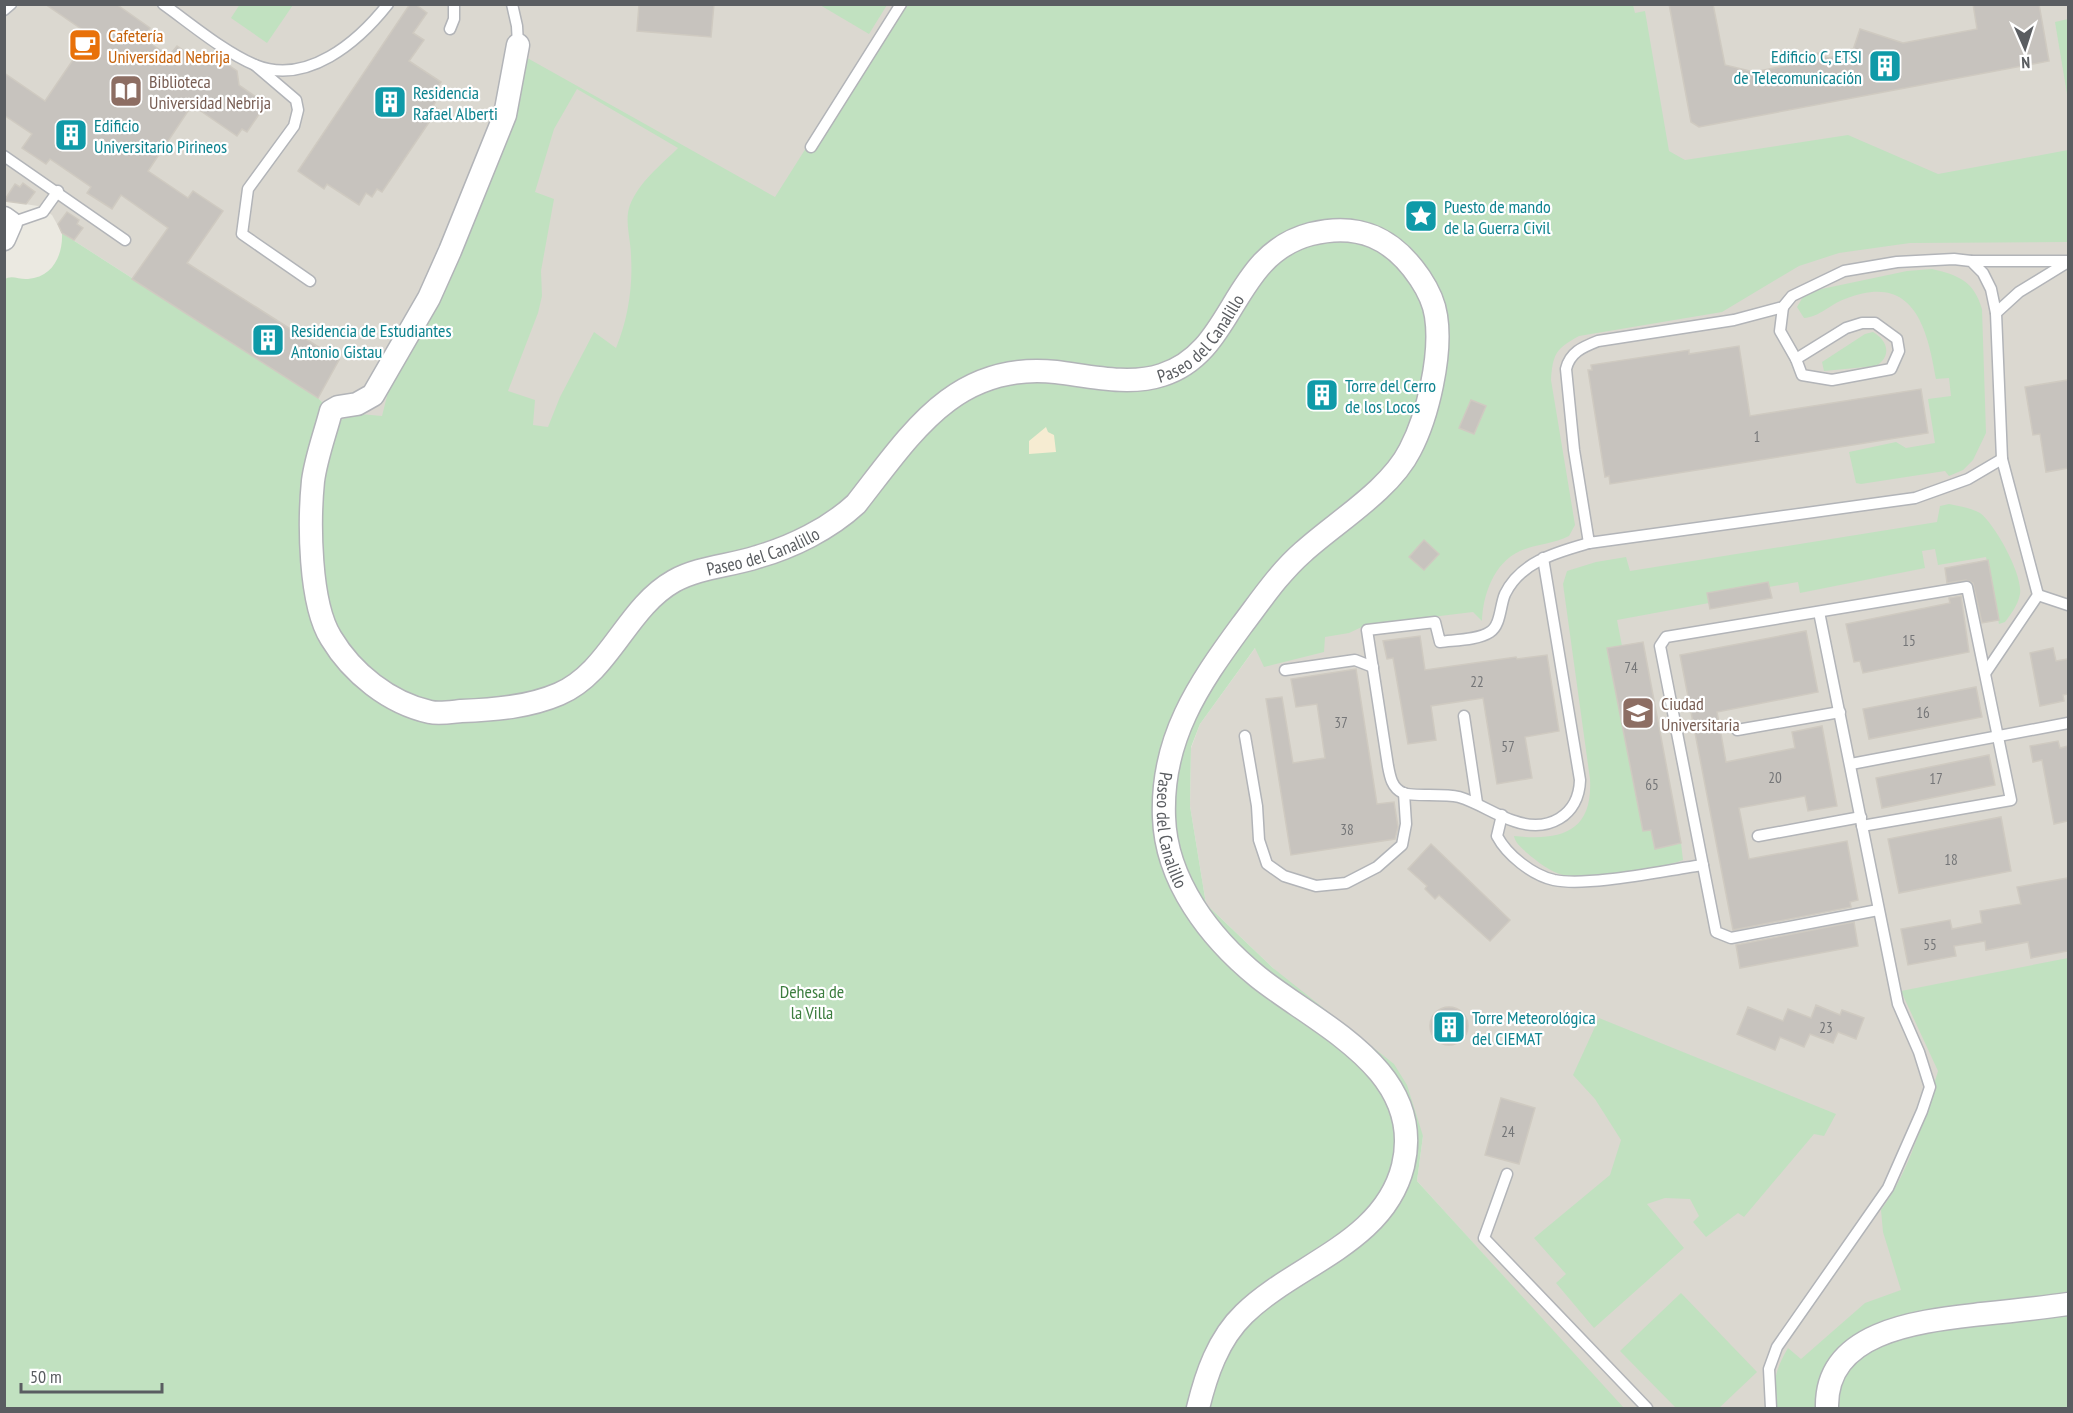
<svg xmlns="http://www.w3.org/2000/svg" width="2073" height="1413" viewBox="0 0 2073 1413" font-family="'PT Sans Narrow',sans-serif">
<rect width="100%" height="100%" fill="#ebe9e1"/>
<polygon fill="#dbd8d0" points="5,5 2068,5 2068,1291 1810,1408 1623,1408 1417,1181 1423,1136 1273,968 1206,904 1190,806 1191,748 1200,724 1316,564 579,669 318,398 62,233 52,215 38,206 5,201"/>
<g fill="#c1e1c0" fill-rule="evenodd">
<polygon points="240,4 293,4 293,5 267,43 231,18"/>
<polygon points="820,5 887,5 869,34"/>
<path d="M907,5H1633L1635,13L1645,11L1669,151L1685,160L1848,135L1938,174L2068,150V242L1910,243L1839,253L1799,266L1722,312L1579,336C1556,349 1553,353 1551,380L1575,525L1569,536C1553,544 1536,544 1520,551C1494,563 1483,594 1482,621L1473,612L1366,625L1349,633L1325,637L1324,652L1264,667L1255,648L1200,724L1191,747L1190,806L1206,904L1273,968L1394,1064L1407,1085L1423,1136L1417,1181L1624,1408H5L4,280C11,274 19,280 28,279C53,277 63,255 62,233L318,398L340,420L360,414L382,416L390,384L522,55L775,197L806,148L813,152ZM577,89L678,148C661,165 639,182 630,205C624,220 631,240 631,256C633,287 628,319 616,348L594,332L560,397L548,427L533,425L535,400L508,391L538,313L542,296L541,271L554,199L535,192L554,129Z"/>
<polygon points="2068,19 2068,100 2055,22"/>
<path d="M1932,269C1958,275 1974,281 1982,309L1986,433L1973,460L1963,470L1949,476L1945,471L1861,484L1856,483L1849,452L1896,442L1906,448L1935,443L1928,399L1951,396L1949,378L1936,379C1927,326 1913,272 1845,299C1830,304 1820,317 1804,318L1797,307L1804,295L1812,291L1907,271Z"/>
<path d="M1873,332C1888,341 1892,356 1876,366L1824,371L1822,362L1865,334Z"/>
<path d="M1949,504C1959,506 1971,508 1980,513C1995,524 2023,575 2020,594C2018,605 2011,614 2005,622L1999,624L1986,557L1938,565L1935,549L1922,551L1925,568L1800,593L1798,582L1769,587L1767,582L1708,593L1709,603L1617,620L1622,646L1607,648L1643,831L1651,830L1655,849L1681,843L1683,860C1660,869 1586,880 1563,875C1550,872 1538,862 1527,853C1522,848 1515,843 1514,836C1560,841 1593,833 1590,779L1563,584L1567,571L1596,562L1626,557L1630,571L1937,522L1940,506Z"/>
<path d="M2068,958V1408H1776C1771,1385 1776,1368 1788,1348L1801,1359L1865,1303L1901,1290L1883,1232L1881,1210C1911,1169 1923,1120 1938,1071L1901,991Z"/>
<polygon points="1599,1018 1836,1114 1824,1136 1814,1134 1744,1217 1738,1213 1706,1237 1693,1222 1699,1216 1690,1199 1665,1198 1647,1204 1684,1248 1594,1328 1556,1283 1566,1274 1534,1238 1610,1175 1621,1140 1595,1099 1573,1075"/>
<polygon points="1681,1293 1757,1372 1719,1408 1676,1408 1620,1351"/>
</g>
<polygon fill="#f6ecd2" points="1046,427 1048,432 1054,435 1056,452 1029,454 1029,441"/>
<g fill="#c7c3be" stroke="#cfcac1" stroke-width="1.5">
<polygon points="45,4 116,4 150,28 144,39 169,56 177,46 201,62 218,58 237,71 239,85 266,104 247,132 242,129 237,136 192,105 148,171 188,198 193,191 223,211 187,263 339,360 318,398 132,279 168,228 121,195 112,209 87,193 91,187 50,159 46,164 22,148 32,134 4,115 4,73 45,101 90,35"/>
<polygon points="410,4 415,4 427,13 413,33 424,40 409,61 441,82 433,94 438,98 433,106 438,109 382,192 377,189 372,197 366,193 359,205 327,184 324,189 298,171"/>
<polygon points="639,4 714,4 711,37 637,31"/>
<polygon points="1669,4 1713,4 1725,65 1754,72 1815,60 1818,53 1828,58 1852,53 1860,29 1903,43 1977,29 1973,4 2039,4 2049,61 1699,127 1691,122"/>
<polygon points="23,183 35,192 26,204 4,201 15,184 20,187"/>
<polygon points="67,212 79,220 77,224 83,228 74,240 62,233 58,224"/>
<polygon points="1739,346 1750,416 1921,389 1928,433 1610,484 1609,476 1605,477 1588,370 1592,370 1591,365 1689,350 1689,354"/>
<polygon points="2068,380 2068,468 2046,472 2040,434 2033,435 2025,387"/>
<polygon points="1471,400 1486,406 1474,434 1459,428"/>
<polygon points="1424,540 1439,554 1424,570 1409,557"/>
<polygon points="1988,560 1999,620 1982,623 1973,583 1966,580 1947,583 1945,568"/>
<polygon points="1768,582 1772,598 1710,609 1707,593"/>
<polygon points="1961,596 1969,652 1863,673 1860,661 1854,662 1846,624 1950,603 1949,598"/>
<polygon points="1806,631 1818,692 1717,712 1726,762 1795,748 1792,732 1822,726 1837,806 1808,811 1805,796 1739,808 1749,859 1847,841 1858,900 1850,902 1851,907 1733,930 1680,655"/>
<polygon points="1420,636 1425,670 1516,657 1517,659 1547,655 1559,731 1525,737 1532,778 1497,784 1483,698 1431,706 1436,740 1408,744 1393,658 1387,659 1383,641"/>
<polygon points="1643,642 1681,843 1655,849 1651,830 1643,831 1607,648"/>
<polygon points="2053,648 2056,661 2068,659 2068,694 2063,695 2064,701 2040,706 2030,653"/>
<polygon points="1356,669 1377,804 1394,802 1398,827 1395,839 1291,855 1266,699 1282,697 1293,763 1325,758 1317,704 1296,707 1291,679"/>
<polygon points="1976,687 1982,717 1869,739 1863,709"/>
<polygon points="2058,741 2060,748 2068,746 2068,821 2054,824 2042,760 2033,762 2030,746"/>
<polygon points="1989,755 1995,785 1882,808 1876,778"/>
<polygon points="2001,817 2011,871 1899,893 1888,839"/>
<polygon points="1431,844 1510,920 1490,941 1439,895 1435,899 1425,889 1427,886 1408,869"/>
<polygon points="2068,878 2068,951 2031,958 2028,942 1986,950 1985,941 1954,946 1956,956 1908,965 1901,929 1950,920 1952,929 1982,923 1980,911 2021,904 2017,887"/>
<polygon points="1854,922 1858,946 1740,968 1736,945"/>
<polygon points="1816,1005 1840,1015 1842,1010 1864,1018 1856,1039 1838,1032 1833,1043 1810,1034 1804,1047 1780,1037 1775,1050 1737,1034 1748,1007 1783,1021 1788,1009 1811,1018"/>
<circle cx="1449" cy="1026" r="19"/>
<polygon points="1501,1098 1535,1108 1519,1164 1485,1155"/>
</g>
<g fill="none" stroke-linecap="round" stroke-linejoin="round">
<g stroke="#b2b4b8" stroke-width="13">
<g id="lane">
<path d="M163,4C191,24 224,52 255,65C307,86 358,42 388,4"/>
<polyline points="512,4 517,26 518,45"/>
<polyline points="4,10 11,4"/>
<polyline points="450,29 454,19 454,4"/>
<polyline points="255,65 296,100 298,110 294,126 248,189 242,234 310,281"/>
<polyline points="811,147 901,4"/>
<polyline points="4,156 125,240"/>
<polyline points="11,223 43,212 58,191"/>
<polyline points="1971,261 2068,261"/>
<polyline points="1783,307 1780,331 1796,359"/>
<path d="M1996,313L1991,289L1983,273L1971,261L1954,259L1897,262L1844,271L1792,296L1783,307L1734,320L1598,341C1583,347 1570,352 1566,369L1574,450L1589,543L1915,498L1968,479L2002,459"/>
<polygon points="1862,323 1875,323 1897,339 1899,351 1891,369 1832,380 1802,375 1796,359 1846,328"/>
<path d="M1543,558L1580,780C1579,816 1548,833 1514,821C1495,815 1479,803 1459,797C1443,793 1414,797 1403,793C1392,788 1390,777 1388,766L1367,630L1435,622L1440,642C1455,640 1478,640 1490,632C1501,625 1500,605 1505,594C1521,561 1558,552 1589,543"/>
<polyline points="2038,595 2068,605"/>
<polyline points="1285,670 1355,660 1373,667"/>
<polyline points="1986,672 2038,595 2002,459 1996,313 2019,292 2068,262"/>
<polyline points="1464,716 1477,803"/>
<polyline points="1737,730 1840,712"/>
<polyline points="1245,736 1257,806 1259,840 1267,864 1284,876 1316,886 1346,883 1377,867 1402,845 1406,824 1404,793"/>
<polyline points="1851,764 2068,723"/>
<path d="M1502,815L1497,836C1507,855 1532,875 1554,880C1589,887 1666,870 1703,865"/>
<polyline points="1862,826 2011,800 1967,587 1666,637 1660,646 1716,932 1731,938 1878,910"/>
<polyline points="1758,836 1861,817"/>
<polyline points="1507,1174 1484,1238 1647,1408"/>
<polyline points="1771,1408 1769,1369 1777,1347 1888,1188 1922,1111 1930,1087 1919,1052 1898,1004 1819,612"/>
</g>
</g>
<g stroke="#b2b4b8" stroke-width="25">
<g id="street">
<path id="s1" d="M518,45L505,115L450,251L429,298L373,395L357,404L338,407L331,411C325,434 316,458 313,481C309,521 309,603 331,638C352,673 389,703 430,712C439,714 451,712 461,711C494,710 529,707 559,694C610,672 626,608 674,581C699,567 730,566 757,557C792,547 829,529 856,504C911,434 955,361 1056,372C1089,376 1129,386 1162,375C1236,352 1230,255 1311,234C1359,222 1393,238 1420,278C1428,290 1434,302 1436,316C1442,354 1428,416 1410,450C1390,490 1336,522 1303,552C1279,573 1261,600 1242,625C1198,685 1161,739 1164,817C1166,881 1210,938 1258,977C1318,1025 1426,1070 1403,1166C1384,1243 1295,1264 1244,1314C1218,1339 1206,1375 1198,1408"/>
<polyline points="4,218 11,223 4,239"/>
<path d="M1827,1408C1825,1329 1923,1321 1982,1314C2011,1311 2040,1308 2068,1304"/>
</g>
</g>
<use href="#lane" stroke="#fff" stroke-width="10"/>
<use href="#street" stroke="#fff" stroke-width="22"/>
</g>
<defs>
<g id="cafe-square" transform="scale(1.725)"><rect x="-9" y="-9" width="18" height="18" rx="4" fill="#e8710a" stroke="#fff"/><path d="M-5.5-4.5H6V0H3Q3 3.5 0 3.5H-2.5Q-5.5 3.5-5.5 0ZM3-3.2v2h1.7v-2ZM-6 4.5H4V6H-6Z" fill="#fff"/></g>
<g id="building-square" transform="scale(1.725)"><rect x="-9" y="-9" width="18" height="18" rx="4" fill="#0f9aa8" stroke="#fff"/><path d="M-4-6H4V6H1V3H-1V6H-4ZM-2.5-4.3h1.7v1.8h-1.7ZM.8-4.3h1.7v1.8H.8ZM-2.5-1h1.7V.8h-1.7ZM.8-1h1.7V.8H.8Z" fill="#fff"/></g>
<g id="library-square" transform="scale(1.725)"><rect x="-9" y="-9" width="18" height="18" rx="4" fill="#8d6e63" stroke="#fff"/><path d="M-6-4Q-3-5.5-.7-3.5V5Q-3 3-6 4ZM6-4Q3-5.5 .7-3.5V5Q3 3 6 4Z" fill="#fff"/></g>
<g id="sight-square" transform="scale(1.725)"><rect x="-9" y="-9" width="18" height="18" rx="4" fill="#0f9aa8" stroke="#fff"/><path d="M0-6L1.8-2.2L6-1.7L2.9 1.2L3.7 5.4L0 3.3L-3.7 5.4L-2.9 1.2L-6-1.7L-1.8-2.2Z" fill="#fff"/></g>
<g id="university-square" transform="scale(1.725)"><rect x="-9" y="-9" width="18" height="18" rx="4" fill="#8d6e63" stroke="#fff"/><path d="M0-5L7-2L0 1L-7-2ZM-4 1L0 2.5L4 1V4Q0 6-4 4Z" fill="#fff"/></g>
</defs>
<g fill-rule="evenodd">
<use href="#cafe-square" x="85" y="45"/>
<use href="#building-square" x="1885" y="66"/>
<use href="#library-square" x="126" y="91"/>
<use href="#building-square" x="390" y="102"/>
<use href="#building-square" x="71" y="135"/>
<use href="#sight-square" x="1421" y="216"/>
<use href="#building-square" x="268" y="340"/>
<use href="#building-square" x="1322" y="395"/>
<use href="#university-square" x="1638" y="713"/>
<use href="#building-square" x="1449" y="1027"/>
</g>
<g text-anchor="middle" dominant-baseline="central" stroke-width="4.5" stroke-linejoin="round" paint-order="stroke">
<g font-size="15" fill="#757678">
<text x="1757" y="436">1</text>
<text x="1909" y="640">15</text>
<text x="1631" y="667">74</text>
<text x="1477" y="681">22</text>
<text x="1923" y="712">16</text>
<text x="1341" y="722">37</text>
<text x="1508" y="746">57</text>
<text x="1775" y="777">20</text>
<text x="1936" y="778">17</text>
<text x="1652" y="784">65</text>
<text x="1347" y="829">38</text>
<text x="1951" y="859">18</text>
<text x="1930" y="944">55</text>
<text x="1826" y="1027">23</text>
<text x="1508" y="1131">24</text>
</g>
<g font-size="18" fill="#c56008" stroke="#fff" text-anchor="start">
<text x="108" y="35">Cafetería<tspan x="108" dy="21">Universidad Nebrija</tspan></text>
</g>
<g font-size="18" fill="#0d838f" stroke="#fff" text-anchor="start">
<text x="1862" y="56" text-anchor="end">Edificio C, ETSI<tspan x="1862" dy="21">de Telecomunicación</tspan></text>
<text x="413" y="92">Residencia<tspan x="413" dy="21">Rafael Alberti</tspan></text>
<text x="94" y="125">Edificio<tspan x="94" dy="21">Universitario Pirineos</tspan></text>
<text x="1444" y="206">Puesto de mando<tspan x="1444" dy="21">de la Guerra Civil</tspan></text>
<text x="291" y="330">Residencia de Estudiantes<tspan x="291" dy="21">Antonio Gistau</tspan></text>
<text x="1345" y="385">Torre del Cerro<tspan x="1345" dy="21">de los Locos</tspan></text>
<text x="1472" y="1017">Torre Meteorológica<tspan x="1472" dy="21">del CIEMAT</tspan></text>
</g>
<g font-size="18" fill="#785e54" stroke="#fff" text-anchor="start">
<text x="149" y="81">Biblioteca<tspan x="149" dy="21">Universidad Nebrija</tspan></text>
<text x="1661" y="703">Ciudad<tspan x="1661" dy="21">Universitaria</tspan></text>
</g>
<g font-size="18" fill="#5a5d61" stroke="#fff">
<text stroke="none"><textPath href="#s1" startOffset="1695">Paseo del Canalillo</textPath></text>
<text stroke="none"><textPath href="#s1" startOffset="1174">Paseo del Canalillo</textPath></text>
<text stroke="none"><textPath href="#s1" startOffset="2628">Paseo del Canalillo</textPath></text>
</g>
<g font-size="18" fill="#3c7d3e" stroke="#fff">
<text x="812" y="991">Dehesa de<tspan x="812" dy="21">la Villa</tspan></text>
</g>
</g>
<rect width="2073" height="1413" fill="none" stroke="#5a5d61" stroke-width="12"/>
<g transform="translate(2025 48) rotate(177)" stroke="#ffffff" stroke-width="4.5" paint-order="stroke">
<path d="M0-4.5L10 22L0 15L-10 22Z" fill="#5a5d61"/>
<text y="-9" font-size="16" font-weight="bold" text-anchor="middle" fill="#5a5d61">N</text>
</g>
<path d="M21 1383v9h141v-9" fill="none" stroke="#5a5d61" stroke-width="3"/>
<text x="30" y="1383" font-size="18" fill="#5a5d61" stroke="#ffffff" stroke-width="4.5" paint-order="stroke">50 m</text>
</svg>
